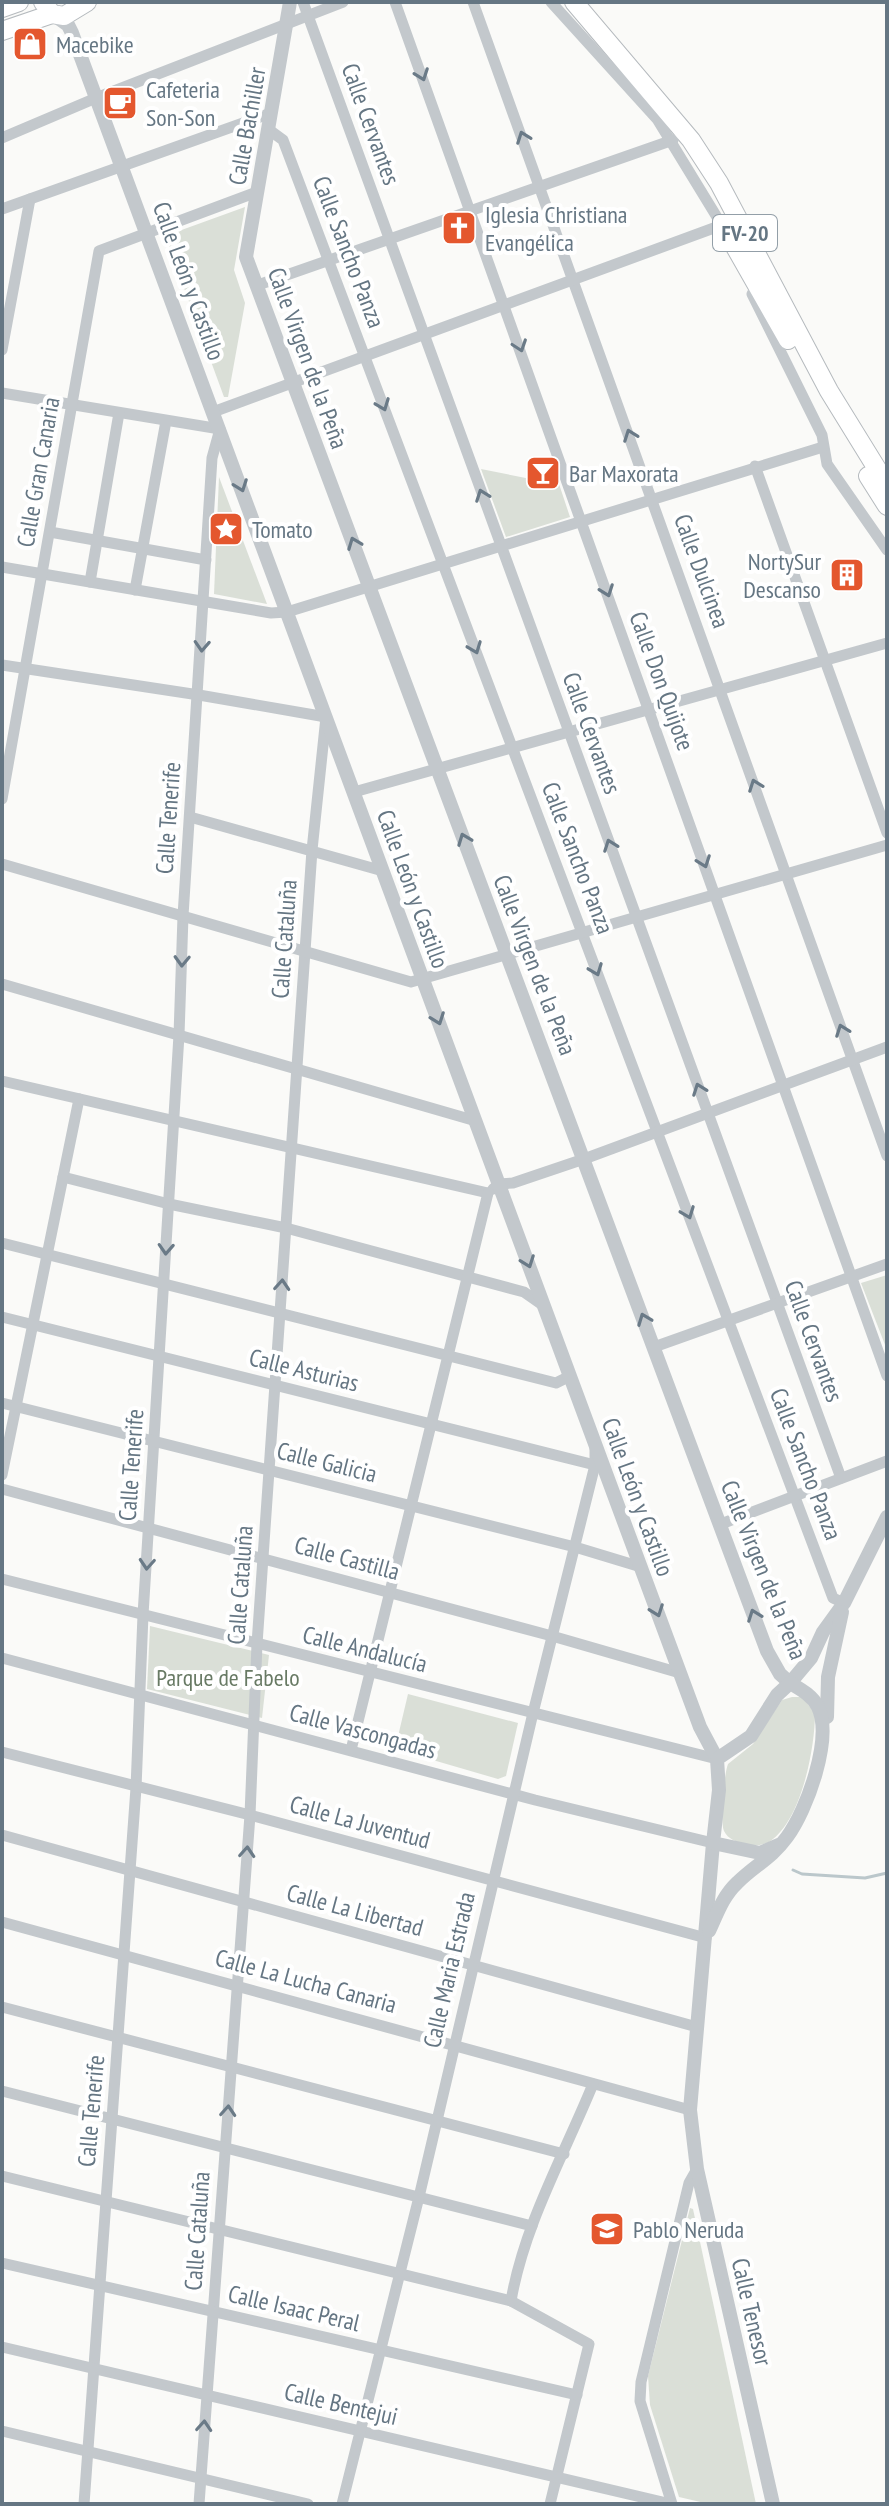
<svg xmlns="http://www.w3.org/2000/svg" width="889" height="2506" viewBox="0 0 889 2506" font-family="'PT Sans Narrow',sans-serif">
<rect width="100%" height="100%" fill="#fafaf8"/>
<g fill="#dadfd7">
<polygon points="245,207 234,270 245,303 228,397 224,397 165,236"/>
<polygon points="481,469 556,484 558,481 570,517 506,537"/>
<polygon points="219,477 267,604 214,594"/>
<polygon points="887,1275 887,1350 861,1283"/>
<polygon points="150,1626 269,1655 262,1718 147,1689"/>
<polygon points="408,1694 518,1723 506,1776 498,1779 395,1749"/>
<path d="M792,1697H802L815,1713C815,1748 802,1816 773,1839C765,1846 754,1846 744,1844C736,1842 728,1839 724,1831C720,1822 724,1774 728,1764L753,1744L782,1700Z"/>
<polygon points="690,2208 693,2209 756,2504 709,2504 679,2497 650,2405 648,2376"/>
</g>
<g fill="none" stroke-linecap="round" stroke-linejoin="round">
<polyline stroke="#bbc7cb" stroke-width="3" points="793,1870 802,1874 865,1878 887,1873"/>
<g stroke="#b5babe" stroke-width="20">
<g id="primary">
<polyline points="43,2 52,14 64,16 87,2"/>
<polyline points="574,2 691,140 719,183 829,391 887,485"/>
<polyline points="2,8 19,2"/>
<polyline points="2,31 52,14"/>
<polyline points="734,245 788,340"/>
<polyline points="868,476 887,506"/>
</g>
</g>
<g stroke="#c3c8cc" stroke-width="11">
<polyline points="303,2 841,1478"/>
<polyline points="395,2 887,1376"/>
<polyline points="473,2 887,1156"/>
<polyline points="551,2 657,119 734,245"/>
<polyline points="268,129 283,140 833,1598 844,1603"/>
<polyline points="2,138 96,98 343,2"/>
<polyline points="2,209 271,113"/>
<polyline points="258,285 673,140"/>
<polyline points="752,294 822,435 827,464 887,550"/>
<polyline points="2,350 30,199"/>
<polyline points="2,393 220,429 212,458 183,916 179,1035 143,1615 136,1788 84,2504"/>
<polyline points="213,412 722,225"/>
<polyline points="755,466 887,833"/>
<polyline points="50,532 206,560"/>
<polyline points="2,567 271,613 287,612 823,447"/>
<polyline points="90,582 119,413"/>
<polyline points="135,590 166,421"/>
<polyline points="2,665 199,695 326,717 312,850 257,1644 250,1815 199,2504"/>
<polyline points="354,792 887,643"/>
<polyline points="2,799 99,251 257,192"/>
<polyline points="190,817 383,871"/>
<polyline points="2,864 411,982 887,845"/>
<polyline points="2,984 476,1121"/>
<polyline points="2,1081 488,1193"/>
<polyline points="63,1177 169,1204 286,1228 524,1292 544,1306"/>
<polyline points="493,1189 499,1184 513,1183 584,1159 887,1047"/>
<polyline points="2,1243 556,1383 570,1376"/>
<polyline points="2,1317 595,1465"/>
<polyline points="654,1347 887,1264"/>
<polyline points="2,1403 575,1547 641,1567"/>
<polyline points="2,1475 79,1099"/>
<polyline points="2,1489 552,1636 680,1673"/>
<polyline points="721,1524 887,1461"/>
<polyline points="2,1579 717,1759"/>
<polyline points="2,1658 535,1800 713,1843"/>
<polyline points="351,1750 488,1193"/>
<polyline points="2,1752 250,1815 706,1938"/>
<polyline points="2,1835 697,2027"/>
<polyline points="2,1922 690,2110"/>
<polyline points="2,2007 564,2154"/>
<polyline points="2,2091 532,2226"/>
<polyline points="2,2176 511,2301 589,2344 550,2504"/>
<polyline points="2,2263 577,2395"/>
<path d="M511,2301C524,2225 564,2155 593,2084"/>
<polyline points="2,2347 671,2504"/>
<polyline points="2,2431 308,2504"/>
<polyline points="342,2504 419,2197 533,1713 595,1465 595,1449"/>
<polyline points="672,2504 640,2401 641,2382 689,2183 697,2169"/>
</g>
<g stroke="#c3c8cc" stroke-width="14">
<polyline points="290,2 246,257 767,1651 780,1674 790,1683 811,1658 823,1632 844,1603 887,1517"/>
<polyline points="54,15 68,25 72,33 700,1727 717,1759"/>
<polyline points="827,1717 828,1677 842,1612"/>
<polyline points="713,1843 690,2110 697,2169 773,2504"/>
<path d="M709,1931C717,1914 723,1896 737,1883C755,1865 771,1859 787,1837C807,1810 833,1738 818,1707C812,1695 800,1689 790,1683L777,1695L751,1736L717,1759L719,1790L713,1843L760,1853L781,1844"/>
</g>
<use href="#primary" stroke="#fff" stroke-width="18"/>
</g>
<defs><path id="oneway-chevron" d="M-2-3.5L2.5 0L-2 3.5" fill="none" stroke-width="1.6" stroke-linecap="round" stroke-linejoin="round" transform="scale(2)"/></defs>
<g stroke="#6a7a87">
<use href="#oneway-chevron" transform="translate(422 75) rotate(70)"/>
<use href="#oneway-chevron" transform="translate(523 137) rotate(-110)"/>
<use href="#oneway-chevron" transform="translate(520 346) rotate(71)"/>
<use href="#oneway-chevron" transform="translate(383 405) rotate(69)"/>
<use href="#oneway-chevron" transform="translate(630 435) rotate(-110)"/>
<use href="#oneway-chevron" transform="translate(241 486) rotate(70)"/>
<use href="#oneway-chevron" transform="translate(482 495) rotate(-110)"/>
<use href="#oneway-chevron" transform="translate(354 543) rotate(-111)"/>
<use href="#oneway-chevron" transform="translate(607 591) rotate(70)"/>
<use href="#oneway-chevron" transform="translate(202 646) rotate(93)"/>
<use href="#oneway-chevron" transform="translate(475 648) rotate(69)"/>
<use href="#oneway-chevron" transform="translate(755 785) rotate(-110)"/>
<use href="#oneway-chevron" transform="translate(464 839) rotate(-111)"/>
<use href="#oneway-chevron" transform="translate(610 845) rotate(-110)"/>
<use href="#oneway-chevron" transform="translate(704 862) rotate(70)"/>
<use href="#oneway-chevron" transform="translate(182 961) rotate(92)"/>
<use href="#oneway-chevron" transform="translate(596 970) rotate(69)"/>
<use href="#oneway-chevron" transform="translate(438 1019) rotate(70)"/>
<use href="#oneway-chevron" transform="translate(842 1030) rotate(-110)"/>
<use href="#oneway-chevron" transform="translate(699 1089) rotate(-110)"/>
<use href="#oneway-chevron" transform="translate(688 1213) rotate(69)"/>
<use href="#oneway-chevron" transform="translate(166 1249) rotate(93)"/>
<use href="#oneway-chevron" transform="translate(528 1262) rotate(70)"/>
<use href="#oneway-chevron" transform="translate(282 1285) rotate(-86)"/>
<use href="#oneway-chevron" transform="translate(644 1319) rotate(-111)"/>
<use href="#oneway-chevron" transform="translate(147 1564) rotate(94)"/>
<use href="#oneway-chevron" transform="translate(657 1611) rotate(70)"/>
<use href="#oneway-chevron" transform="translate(754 1615) rotate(-110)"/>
<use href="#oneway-chevron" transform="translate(247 1852) rotate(-86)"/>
<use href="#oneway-chevron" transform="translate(228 2111) rotate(-86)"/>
<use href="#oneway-chevron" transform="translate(204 2426) rotate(-86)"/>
</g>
<defs>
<g id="shop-square" transform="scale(1.8)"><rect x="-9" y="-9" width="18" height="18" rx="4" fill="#e4572e" stroke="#fff"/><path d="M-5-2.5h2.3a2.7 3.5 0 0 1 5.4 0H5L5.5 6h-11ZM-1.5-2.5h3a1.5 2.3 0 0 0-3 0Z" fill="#fff"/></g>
<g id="cafe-square" transform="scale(1.8)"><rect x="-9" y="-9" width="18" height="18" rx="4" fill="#e4572e" stroke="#fff"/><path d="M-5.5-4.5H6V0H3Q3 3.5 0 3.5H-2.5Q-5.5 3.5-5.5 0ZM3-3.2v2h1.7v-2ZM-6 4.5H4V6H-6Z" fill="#fff"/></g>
<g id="church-square" transform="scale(1.8)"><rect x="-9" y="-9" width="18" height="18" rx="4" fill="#e4572e" stroke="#fff"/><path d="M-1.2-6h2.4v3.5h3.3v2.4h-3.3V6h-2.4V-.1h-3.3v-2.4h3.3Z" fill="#fff"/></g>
<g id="bar-square" transform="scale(1.8)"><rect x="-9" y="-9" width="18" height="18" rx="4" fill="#e4572e" stroke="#fff"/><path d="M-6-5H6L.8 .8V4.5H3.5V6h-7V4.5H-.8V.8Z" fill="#fff"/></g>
<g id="sight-square" transform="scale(1.8)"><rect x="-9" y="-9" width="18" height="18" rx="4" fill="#e4572e" stroke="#fff"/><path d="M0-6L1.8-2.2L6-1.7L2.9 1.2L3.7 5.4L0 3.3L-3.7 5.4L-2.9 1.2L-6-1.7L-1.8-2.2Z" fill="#fff"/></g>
<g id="building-square" transform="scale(1.8)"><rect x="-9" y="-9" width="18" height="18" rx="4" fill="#e4572e" stroke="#fff"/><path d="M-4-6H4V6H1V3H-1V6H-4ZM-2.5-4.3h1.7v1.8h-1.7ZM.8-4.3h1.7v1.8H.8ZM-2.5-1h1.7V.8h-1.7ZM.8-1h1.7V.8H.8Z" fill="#fff"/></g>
<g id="school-square" transform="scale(1.8)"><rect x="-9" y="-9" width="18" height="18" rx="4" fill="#e4572e" stroke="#fff"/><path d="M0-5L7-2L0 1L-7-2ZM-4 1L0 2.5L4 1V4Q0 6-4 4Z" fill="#fff"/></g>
</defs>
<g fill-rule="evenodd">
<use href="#shop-square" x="30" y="44"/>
<use href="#cafe-square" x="120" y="103"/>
<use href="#church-square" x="459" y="228"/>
<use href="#bar-square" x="543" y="473"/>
<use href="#sight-square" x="226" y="529"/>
<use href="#building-square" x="847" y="575"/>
<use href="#school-square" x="607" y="2229"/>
</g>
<g text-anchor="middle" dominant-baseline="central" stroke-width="8" stroke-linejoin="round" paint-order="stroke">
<rect fill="#fff" stroke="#939fa8" stroke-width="2" x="713" y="215" width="64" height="36" rx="6"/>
<g font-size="22" font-weight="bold" fill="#657683">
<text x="745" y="233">FV-20</text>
</g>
<g font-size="24" fill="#657683" stroke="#fff" text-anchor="start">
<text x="56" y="44">Macebike</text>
<text x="146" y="89">Cafeteria<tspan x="146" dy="28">Son-Son</tspan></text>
<text x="485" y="214">Iglesia Christiana<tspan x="485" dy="28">Evangélica</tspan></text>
<text x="569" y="473">Bar Maxorata</text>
<text x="252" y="529">Tomato</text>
<text x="821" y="561" text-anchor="end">NortySur<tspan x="821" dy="28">Descanso</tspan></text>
<text x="633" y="2229">Pablo Neruda</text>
</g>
<g font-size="24" fill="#657683" stroke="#fff">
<text transform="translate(371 124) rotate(70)">Calle Cervantes</text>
<text transform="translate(247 126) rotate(-80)">Calle Bachiller</text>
<text transform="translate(349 252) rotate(69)">Calle Sancho Panza</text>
<text transform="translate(189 281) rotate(70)">Calle León y Castillo</text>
<text transform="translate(308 358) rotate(70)">Calle Virgen de la Peña</text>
<text transform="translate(38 472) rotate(-80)">Calle Gran Canaria</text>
<text transform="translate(702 571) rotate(70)">Calle Dulcinea</text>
<text transform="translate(662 681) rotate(70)">Calle Don Quijote</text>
<text transform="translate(592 733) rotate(70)">Calle Cervantes</text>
<text transform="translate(168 818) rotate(-86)">Calle Tenerife</text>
<text transform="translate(578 858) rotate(69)">Calle Sancho Panza</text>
<text transform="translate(413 889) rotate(70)">Calle León y Castillo</text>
<text transform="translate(284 939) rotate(-86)">Calle Cataluña</text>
<text transform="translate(535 965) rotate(69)">Calle Virgen de la Peña</text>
<text transform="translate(814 1341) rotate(70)">Calle Cervantes</text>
<text transform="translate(304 1370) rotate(14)">Calle Asturias</text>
<text transform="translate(327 1462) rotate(14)">Calle Galicia</text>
<text transform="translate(806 1464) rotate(69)">Calle Sancho Panza</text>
<text transform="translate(131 1465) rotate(-86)">Calle Tenerife</text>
<text transform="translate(638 1497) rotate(70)">Calle León y Castillo</text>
<text transform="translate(347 1558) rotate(15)">Calle Castilla</text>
<text transform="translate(764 1570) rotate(68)">Calle Virgen de la Peña</text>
<text transform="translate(240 1585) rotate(-86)">Calle Cataluña</text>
<text transform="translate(365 1649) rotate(14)">Calle Andalucía</text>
<text transform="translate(363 1731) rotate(15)">Calle Vascongadas</text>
<text transform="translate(360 1822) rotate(15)">Calle La Juventud</text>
<text transform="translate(355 1910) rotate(15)">Calle La Libertad</text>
<text transform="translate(449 1970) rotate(-77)">Calle Maria Estrada</text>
<text transform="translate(306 1981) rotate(15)">Calle La Lucha Canaria</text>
<text transform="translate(91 2111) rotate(-85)">Calle Tenerife</text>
<text transform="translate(197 2231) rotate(-86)">Calle Cataluña</text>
<text transform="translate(294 2308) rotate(13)">Calle Isaac Peral</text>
<text transform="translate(752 2312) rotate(77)">Calle Tenesor</text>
<text transform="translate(341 2404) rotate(13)">Calle Bentejui</text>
</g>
<g font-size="24" fill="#687a64" stroke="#fff">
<text x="228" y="1677">Parque de Fabelo</text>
</g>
</g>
<rect width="889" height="2506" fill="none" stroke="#657683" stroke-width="8"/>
</svg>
